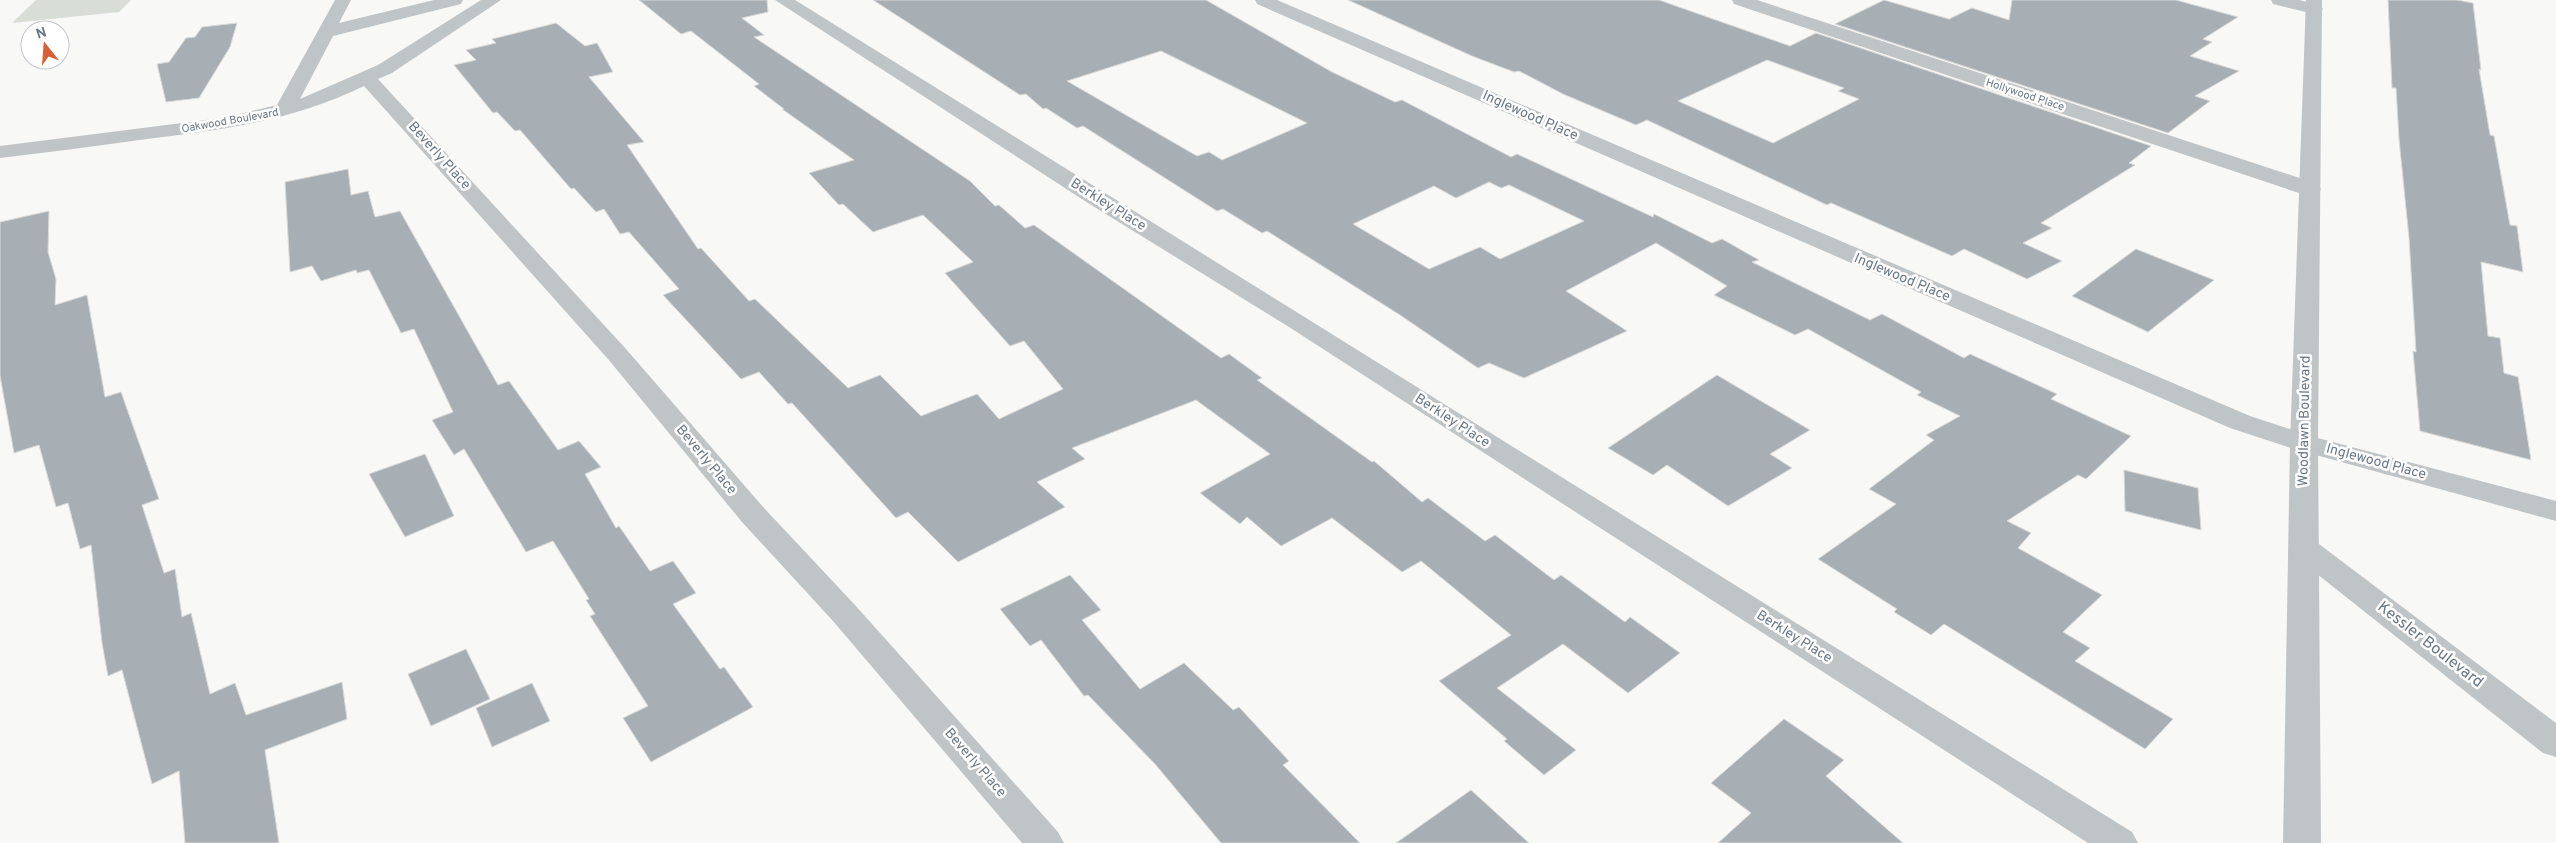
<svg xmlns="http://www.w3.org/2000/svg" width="2556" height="843" viewBox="0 0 2556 843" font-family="Overpass,sans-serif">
<rect width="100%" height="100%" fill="#f8f8f6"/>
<polygon fill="#d8ddd5" points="36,0 131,0 119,12 12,23"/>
<g fill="#a7afb5" stroke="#dadad8" fill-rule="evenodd">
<polygon points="639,0 767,0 768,12 742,18 764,35 754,37 970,181 995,206 999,205 1025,228 1034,225 1221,358 1229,354 1262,378 1257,380 1372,462 1374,461 1422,502 1428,498 1485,541 1495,535 1554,580 1561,575 1625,622 1630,617 1680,653 1628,693 1563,644 1497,688 1576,750 1544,775 1504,741 1507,739 1439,681 1511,635 1421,561 1402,572 1332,518 1281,546 1247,517 1240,524 1200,493 1270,454 1196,400 1072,448 1085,459 1037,482 1065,507 958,562 908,512 896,518 792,403 788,404 759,372 741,379 663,295 679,289 629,232 620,234 604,209 596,212 574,188 571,189 520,130 515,131 497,112 493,113 454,65 476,60 466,50 496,43 492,39 556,23 585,46 597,43 613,72 589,77 644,142 627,145 698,249 701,248 749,301 755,299 848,388 880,375 921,416 977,394 999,419 1063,389 1024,341 1010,346 945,273 973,262 923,215 873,232 843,204 839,205 809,173 854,160 782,109 784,109 754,86 759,84 691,31 681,34"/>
<path d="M873,0H1206L1332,72L1395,102L1402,100L1511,157L1517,154L1653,217L1654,214L1712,243L1722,239L1759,260L1752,262L1870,320L1882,314L1964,358L1970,354L2057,394L2051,399L2131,436L2086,479L2078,475L2007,521L2031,533L2018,548L2102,595L2063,632L2090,648L2075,661L2173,719L2145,749L1944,624L1931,635L1894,612L1897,609L1818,559L1896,504L1869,489L1934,440L1926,435L1960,416L1917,395L1921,392L1808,329L1795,335L1714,295L1727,286L1656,243L1566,291L1627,331L1524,378L1489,363L1478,368L1400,315L1267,231L1262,233L1223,209L1217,211L1083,126L1077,128L1046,108L1043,109L1026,94L1020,95ZM1161,51L1307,123L1222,160L1209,152L1197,156L1067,81ZM1489,182L1501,188L1509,185L1584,221L1500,259L1480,247L1429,269L1353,224L1434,186L1456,198Z"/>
<path d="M1348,0H1659L1790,46L1816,33L2151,146L2129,163L2135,165L2041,223L2052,228L2023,243L2062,261L2027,279L1964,249L1952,256L1831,203L1827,205L1647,120L1636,125L1563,94L1519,71L1514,72L1472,56ZM1767,60L1844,88L1838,91L1859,99L1773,143L1678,101Z"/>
<polygon points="1884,0 1949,19 1972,8 2009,20 2012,0 2176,0 2238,17 2203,39 2212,42 2190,56 2239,71 2195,96 2210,101 2168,133 1835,24"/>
<polygon points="2388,0 2457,0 2473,3 2481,70 2479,69 2490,135 2494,136 2510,225 2517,226 2523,272 2481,262 2488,336 2500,338 2504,373 2518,377 2531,460 2420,431 2413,351 2416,352 2409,238 2399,139 2396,88 2392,88"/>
<polygon points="237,23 230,47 199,98 166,102 157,64 169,62 186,38 195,37 202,27"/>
<polygon points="348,169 351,195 368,191 375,217 400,211 498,385 509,381 558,450 579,441 601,467 585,474 616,528 619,526 650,571 673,561 696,593 673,604 720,669 724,667 753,707 651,762 623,718 648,706 590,616 595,614 586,600 589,599 553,541 526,552 464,449 454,455 432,420 453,412 414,329 401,333 369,270 357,273 356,270 321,281 312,266 290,272 285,182"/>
<polygon points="49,211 48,252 56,279 55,305 87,295 105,397 121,392 159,499 142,505 164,573 175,569 182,617 191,613 210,694 235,683 246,715 342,682 347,719 265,750 279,843 185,843 179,771 152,784 122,670 108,676 102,643 91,545 80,549 68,503 56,507 39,445 14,453 0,376 0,222"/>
<polygon points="2136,249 2214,280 2148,332 2072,296"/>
<polygon points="1717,375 1810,430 1770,454 1792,468 1728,506 1667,465 1653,475 1608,448"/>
<polygon points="425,454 454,516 405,537 369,474"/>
<polygon points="2124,470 2198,488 2201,530 2125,511"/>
<polygon points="1070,575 1101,610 1082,620 1140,689 1184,663 1233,710 1239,707 1289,761 1283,765 1360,843 1221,843 1155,764 1088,695 1084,696 1041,640 1030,646 1000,609"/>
<polygon points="466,649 490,699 431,726 408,674"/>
<polygon points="532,683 550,721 492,747 476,708"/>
<polygon points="1784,719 1844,760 1826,776 1903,843 1718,843 1751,813 1711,783"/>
<polygon points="1471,790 1529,843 1396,843"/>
</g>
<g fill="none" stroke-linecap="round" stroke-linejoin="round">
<g fill="#bfc4c7" fill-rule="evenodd">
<path d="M335,0H351L339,23L434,0H463L461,4L333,36L300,99L378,65L481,0H501L392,73L378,79L626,349L764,508L855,605L1058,832L1064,843H1022L833,621L742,522L608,359L364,86C295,120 223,130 147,139C98,146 49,152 0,158V146L222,118L277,105Z"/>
<polygon points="775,0 795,0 2132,832 2138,843 2088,843 1289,327 1088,203"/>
<polygon points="1255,0 1277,0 2250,416 2314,437 2556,501 2556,521 2294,449 2230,428 1257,4"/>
<polygon points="1732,0 1757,0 2318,184 2321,189 2318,194 2310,195 2302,194 1734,4"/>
<polygon points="2271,0 2299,0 2320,5 2323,9 2320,13 2314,14 2273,4"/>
<polygon points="2304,537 2315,541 2556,723 2556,757 2543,753 2293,555 2289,548 2293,541"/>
</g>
<polygon fill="#bfc4c7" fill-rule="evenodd" points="2306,0 2322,0 2318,443 2321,843 2283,843 2290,443"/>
</g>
<g text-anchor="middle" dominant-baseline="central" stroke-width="5" stroke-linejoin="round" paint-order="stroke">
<g font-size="11" fill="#697885" stroke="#fff">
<text transform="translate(2025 95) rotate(18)">Hollywood Place</text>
<text transform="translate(230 121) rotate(-10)">Oakwood Boulevard</text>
</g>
<g font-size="14" fill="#697885" stroke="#fff">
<text transform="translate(1530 116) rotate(24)">Inglewood Place</text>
<text transform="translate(439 156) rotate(48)">Beverly Place</text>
<text transform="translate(1108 205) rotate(32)">Berkley Place</text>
<text transform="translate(1902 278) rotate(23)">Inglewood Place</text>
<text transform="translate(1452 421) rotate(33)">Berkley Place</text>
<text transform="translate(2305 421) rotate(-89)">Woodlawn Boulevard</text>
<text transform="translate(706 460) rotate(50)">Beverly Place</text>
<text transform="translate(2376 462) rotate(15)">Inglewood Place</text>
<text transform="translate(1794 637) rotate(32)">Berkley Place</text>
<text transform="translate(975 763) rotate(49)">Beverly Place</text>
</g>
<g font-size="16" fill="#697885" stroke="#fff">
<text transform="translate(2430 645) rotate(38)">Kessler Boulevard</text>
</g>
</g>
<g transform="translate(45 45) rotate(343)"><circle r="24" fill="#ffffff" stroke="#c3c9ce"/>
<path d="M0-4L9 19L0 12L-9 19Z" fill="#d96035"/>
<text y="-8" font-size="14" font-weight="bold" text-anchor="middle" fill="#697885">N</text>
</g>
</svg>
